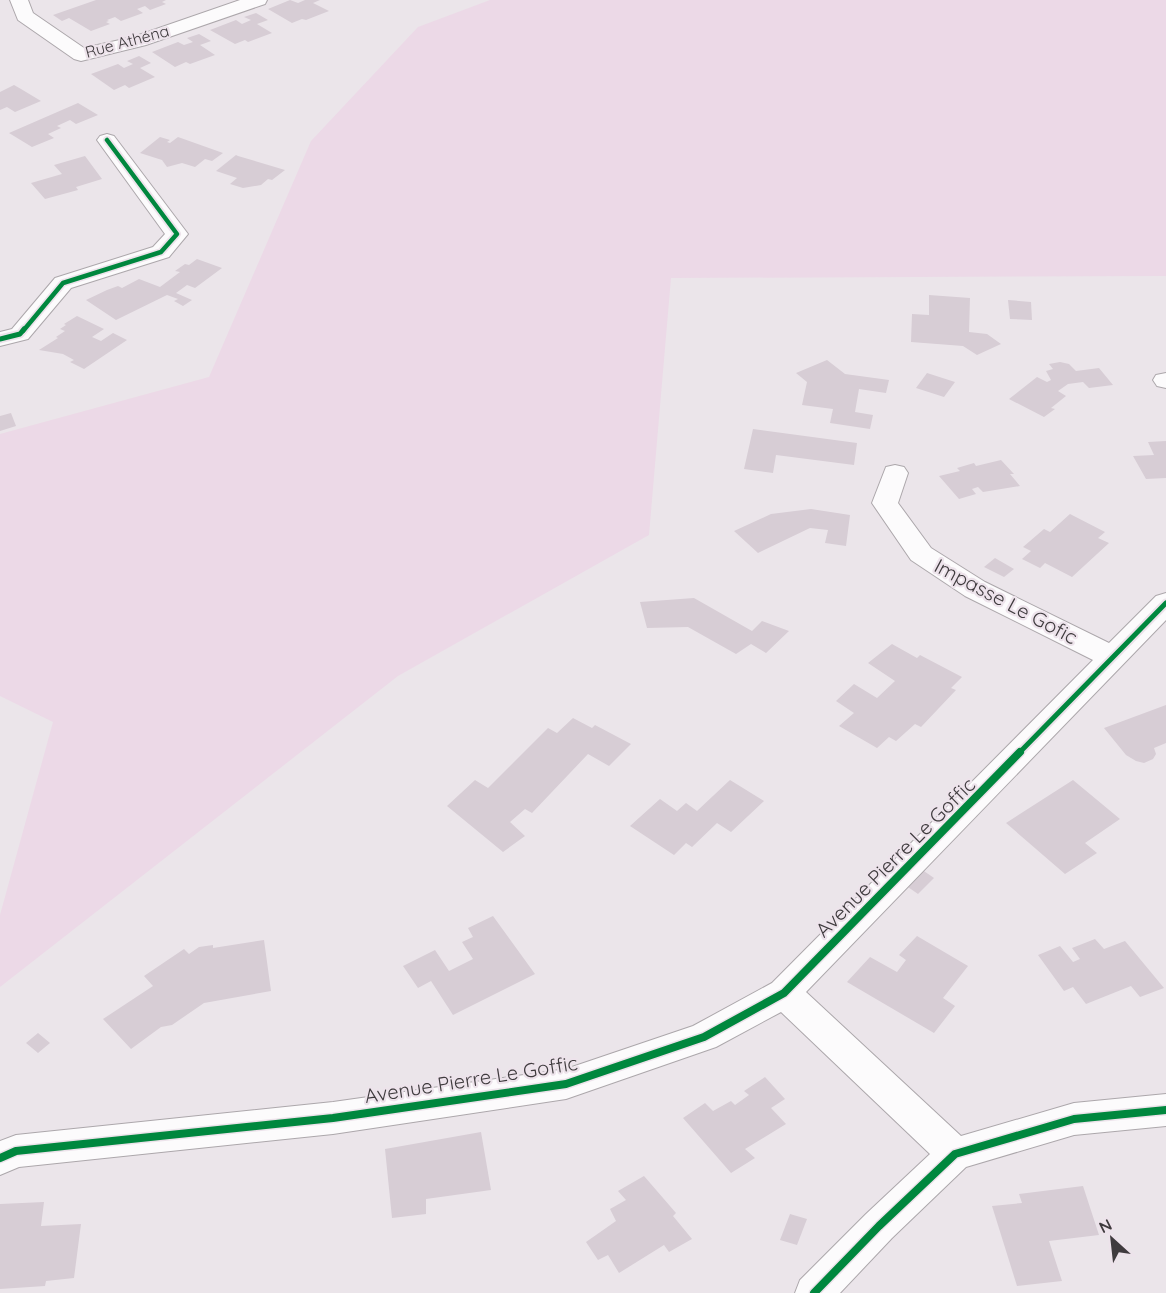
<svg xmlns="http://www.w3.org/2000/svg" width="1166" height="1293" viewBox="0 0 1166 1293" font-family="Quicksand,sans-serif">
<rect width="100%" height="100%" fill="#ebe5ea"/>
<polygon fill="#ecd9e7" points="490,0 1166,0 1166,276 671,278 649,535 398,676 0,987 0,915 53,722 0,696 0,434 209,377 311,141 418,27"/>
<g fill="#d7cdd5">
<polygon points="96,0 166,0 162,2 166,4 150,10 145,6 137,9 143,13 121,21 115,17 107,20 109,21 106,22 110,24 91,31 69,18 62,21 53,15"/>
<polygon points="290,0 298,3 305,0 320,0 313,3 329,11 306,20 302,19 292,23 268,9"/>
<polygon points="256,13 268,20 257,24 272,33 248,42 245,40 235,44 210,30 236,20 242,24 251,20 244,17"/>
<polygon points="199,34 211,41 200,45 215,55 190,64 186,62 175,67 152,52 178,42 184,45 193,42 187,38"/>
<polygon points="139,56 151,63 140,68 155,77 129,88 125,85 114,90 91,74 118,64 124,68 133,64 127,61"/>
<polygon points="14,85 21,89 41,101 15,112 7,107 0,110 0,92"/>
<polygon points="78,103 98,115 76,124 70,120 57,126 61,128 48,134 54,138 32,147 9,133"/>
<polygon points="160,137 170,140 167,142 170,143 178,137 223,153 212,161 205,159 195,167 182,163 167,167 162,160 140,153"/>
<polygon points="236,155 238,156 285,170 272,180 268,179 261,185 243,188 230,184 237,178 216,171"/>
<polygon points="85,156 102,179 76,187 78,190 45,199 31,183 62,174 54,165"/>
<polygon points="197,259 222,268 195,288 187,285 176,293 192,300 183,306 174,301 178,299 167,295 116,320 86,300 107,290 118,286 122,288 139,279 160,287 180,272 175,271 185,264 189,265"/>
<polygon points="929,295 970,298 969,332 987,334 1001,344 977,355 963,346 911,342 912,314 929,315"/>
<polygon points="1008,300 1031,302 1032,320 1010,319"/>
<polygon points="77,316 104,329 92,337 101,341 113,333 127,340 84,369 70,362 74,360 63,354 39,350 58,338 56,337 65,331 60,329 66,325 64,324"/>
<polygon points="827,360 845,374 889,380 886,393 859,389 855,412 873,415 870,429 830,423 833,409 802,405 807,382 796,373"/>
<polygon points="1060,362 1069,364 1076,371 1099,368 1113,385 1089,388 1083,382 1068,384 1058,391 1066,396 1051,408 1055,409 1044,417 1009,399 1037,377 1047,382 1051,380 1046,371 1053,369 1049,364"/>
<polygon points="927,373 955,382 944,397 916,388"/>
<polygon points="11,413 16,426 0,431 0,416"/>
<polygon points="753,429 857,443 854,465 776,455 773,473 744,469"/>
<polygon points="1166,441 1166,478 1146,479 1133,456 1154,455 1148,442"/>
<polygon points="1001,460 1014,474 1010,474 1020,486 983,492 978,487 972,489 976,494 959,499 939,476 960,471 957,468 974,463 976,466"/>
<polygon points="811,509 850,515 846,546 825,543 828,530 810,528 758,553 734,531 771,514"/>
<polygon points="1070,514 1105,532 1098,538 1109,543 1072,577 1045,563 1040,568 1022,559 1031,551 1023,547 1044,529 1050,532"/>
<polygon points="995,558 1014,569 1004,577 984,567"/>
<polygon points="694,598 752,631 762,621 789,631 766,653 751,644 736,654 688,627 647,628 640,602"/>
<polygon points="892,644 917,658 920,655 962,677 951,688 956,690 921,727 915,724 896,741 889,737 877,748 839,726 854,713 836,701 854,684 877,698 895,681 868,663"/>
<polygon points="1166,705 1166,743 1154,748 1156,754 1153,759 1144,763 1136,761 1126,755 1104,728"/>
<polygon points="573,718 592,728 595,725 631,744 609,766 588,754 532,813 525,809 510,822 525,836 503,852 447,806 475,780 488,788 548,728 557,733"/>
<polygon points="730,780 764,801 731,832 717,823 692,847 686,843 674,855 630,826 660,799 677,811 686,803 697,811"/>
<polygon points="1073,780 1120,819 1085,843 1097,853 1065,874 1006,823"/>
<polygon points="921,869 934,878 918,894 905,885"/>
<polygon points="493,916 535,974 453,1015 431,981 418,988 403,966 435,950 449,971 473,959 462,942 473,937 468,928"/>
<polygon points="917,936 968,966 943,998 955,1006 934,1033 847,982 870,957 897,972 906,960 899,955"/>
<polygon points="1095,939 1104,949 1125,941 1164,988 1140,997 1131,986 1086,1004 1073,987 1064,991 1038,955 1060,946 1073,962 1080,959 1072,948"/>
<polygon points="264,940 271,991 204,1003 172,1025 161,1027 131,1049 103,1019 153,986 144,976 184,949 189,954 199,947 213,945 213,948"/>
<polygon points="38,1033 50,1043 38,1053 26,1043"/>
<polygon points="765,1077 785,1099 771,1108 786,1124 745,1149 755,1158 731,1173 683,1118 705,1103 713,1111 731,1101 735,1105 749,1095 744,1091"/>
<polygon points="481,1132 491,1190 426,1199 426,1214 392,1218 385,1149"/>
<polygon points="644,1176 676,1213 673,1216 692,1239 669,1252 664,1245 619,1273 608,1255 598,1260 586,1242 616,1221 610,1209 626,1200 618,1191"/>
<polygon points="1083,1186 1099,1235 1049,1241 1062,1281 1017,1286 992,1206 1022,1203 1019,1194"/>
<polygon points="44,1202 41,1226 81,1224 74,1278 46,1281 45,1286 0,1289 0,1204"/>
<polygon points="790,1214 807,1219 797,1245 780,1240"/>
</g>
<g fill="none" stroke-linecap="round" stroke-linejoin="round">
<g stroke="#aca7ab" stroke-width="2">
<g id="minor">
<polygon points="10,0 28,0 33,13 84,48 133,37 240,0 267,0 265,4 146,45 81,61 74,59 18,20"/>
<polygon points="107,134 114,136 188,234 169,257 71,288 28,339 0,346 0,332 12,329 55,278 153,247 165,234 97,140 100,136"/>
<polygon points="1166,373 1166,388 1157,386 1153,380 1156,375"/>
<polygon points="895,465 904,467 908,473 898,503 931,548 985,582 1109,643 1156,596 1166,593 1166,620 806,992 961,1136 1074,1103 1166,1094 1166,1126 1074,1135 966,1167 892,1238 840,1293 795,1293 800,1280 866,1214 930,1154 781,1012 716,1047 566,1099 333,1134 19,1167 0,1175 0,1141 16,1135 333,1102 566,1069 693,1026 772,983 1093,660 965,596 911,560 872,503 886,467"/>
</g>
</g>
<use href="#minor" fill="#fcfbfc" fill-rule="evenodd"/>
<g stroke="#ede3eb" stroke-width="8">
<polyline id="cycleway-far2" points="23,331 63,283 161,252 177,234 107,140"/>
</g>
<g stroke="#ede3eb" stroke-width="9">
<g id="cycleway-far1">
<polyline points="0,339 20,334 24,329"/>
<polyline points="1019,753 1166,603"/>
</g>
</g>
<g stroke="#ede3eb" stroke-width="11">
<g id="cycleway">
<polyline points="0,1158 16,1151 333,1118 566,1084 704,1037 784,993 1020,752"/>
<polyline points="814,1293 879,1226 955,1154 1074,1119 1166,1110"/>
</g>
</g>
<use href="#cycleway-far2" stroke="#00873e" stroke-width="4.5"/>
<use href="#cycleway-far1" stroke="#00873e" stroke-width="5"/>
<use href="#cycleway" stroke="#00873e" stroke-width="8"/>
</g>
<g text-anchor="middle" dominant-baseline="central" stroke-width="4.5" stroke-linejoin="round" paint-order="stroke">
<g font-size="16" fill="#3f3b3e" stroke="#ede3eb">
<text transform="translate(127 41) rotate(-15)">Rue Athéna</text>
</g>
<g font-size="20" fill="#3f3b3e" stroke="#ede3eb">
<text transform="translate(1006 601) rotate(28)">Impasse Le Gofic</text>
<text transform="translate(895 857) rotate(-45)">Avenue Pierre Le Goffic</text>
<text transform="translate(471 1079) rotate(-9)">Avenue Pierre Le Goffic</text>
</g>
</g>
<g transform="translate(1112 1239) rotate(333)" stroke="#ede3eb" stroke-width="4.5" paint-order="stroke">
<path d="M0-4.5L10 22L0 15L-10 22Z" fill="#3f3b3e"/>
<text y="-9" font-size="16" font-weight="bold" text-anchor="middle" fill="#3f3b3e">N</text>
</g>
</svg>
